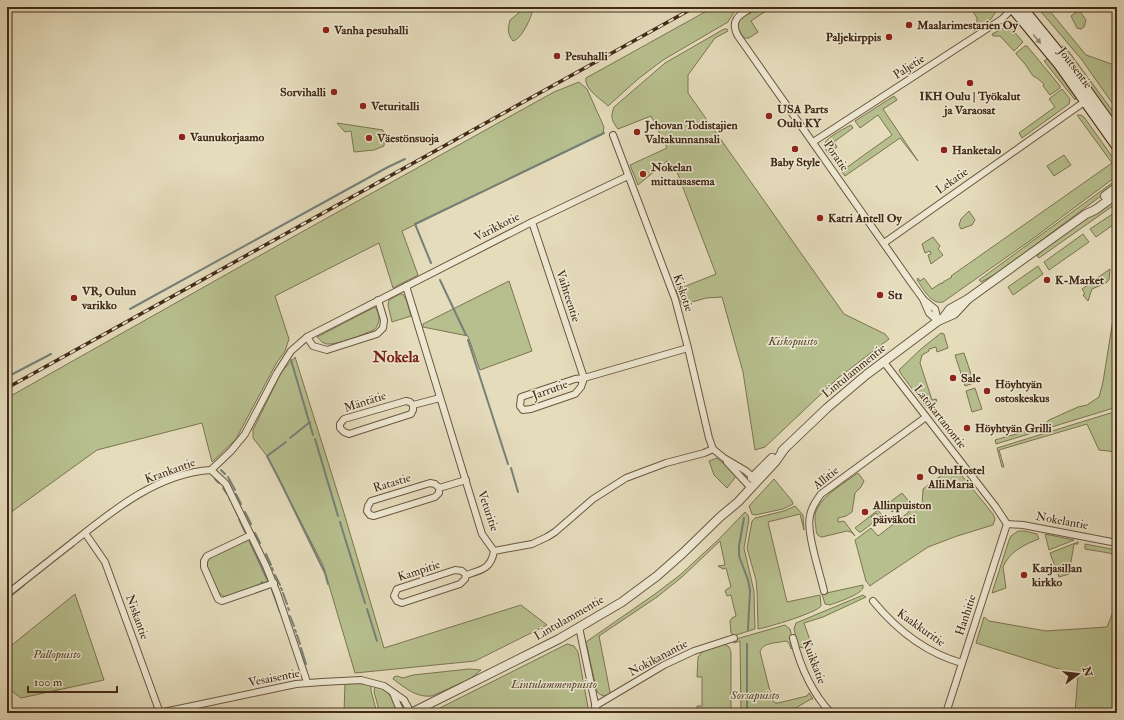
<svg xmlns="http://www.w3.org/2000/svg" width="1124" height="720" viewBox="0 0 1124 720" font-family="'IM FELL Double Pica',serif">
<rect width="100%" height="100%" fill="#e5dcbc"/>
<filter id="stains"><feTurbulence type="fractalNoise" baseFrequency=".005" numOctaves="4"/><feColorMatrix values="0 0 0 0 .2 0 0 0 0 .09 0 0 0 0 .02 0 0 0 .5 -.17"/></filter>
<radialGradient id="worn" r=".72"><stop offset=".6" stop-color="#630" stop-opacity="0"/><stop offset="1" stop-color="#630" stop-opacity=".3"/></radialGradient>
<g fill="#b7bf8e" stroke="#7c7452">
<path d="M526,7H534C531,17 523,38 513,41C507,34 508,28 510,20Z"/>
<path d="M714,7H741L734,12L728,22L663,60L638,79L608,106C601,99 584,89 586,78Z"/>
<polygon points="761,7 772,7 751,21 758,32 749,38 744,38 738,29 738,22 743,17"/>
<polygon points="970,7 987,7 995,11 995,13 990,20 974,31 973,28 977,24 977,18"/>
<polygon points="1037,7 1048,7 1049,10 1086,55 1117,66 1117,110 1082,60"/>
<polygon points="1079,10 1086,20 1084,27 1081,29 1077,28 1071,16"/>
<polygon points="1008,26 1010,27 1023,42 1014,51 1000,36 993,36 992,34"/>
<path d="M724,29H727L728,31L715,38L688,75V93L844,314L885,334L889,339L838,378L765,447L755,450L743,372L722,297L706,298L682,305L676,290L716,274L677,172L667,161L638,185L630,165L667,148L651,116L618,129C612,121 610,117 614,107L665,63Z"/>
<polygon points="1064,45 1117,117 1117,128 1071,63 1062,47"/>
<polygon points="1025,46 1027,46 1060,86 1060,88 1050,95 1043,86 1044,84 1037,78 1033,76 1025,64 1016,54 1016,53"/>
<polygon points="1047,59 1057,68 1076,95 1075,100 1044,61"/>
<polygon points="579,82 587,89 604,127 603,134 402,231 418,275 393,288 379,243 275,296 289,339 285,351 277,362 236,439 212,462 202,423 97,450 7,515 7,398 291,238 554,92"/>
<polygon points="1062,89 1070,99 1069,104 1022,138 1019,133 1055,107 1049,99"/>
<path d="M894,96L897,100L883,109L918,161L900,138L845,176L826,150C825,147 824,144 826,141C830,136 845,128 851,125L853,128L834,142L837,147L834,149L836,153L834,154L839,162L841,161L846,168L892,135L878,115L860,128L855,121Z"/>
<path d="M1077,115H1081L1084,117L1116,162L1114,178L1031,240L943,302C931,305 923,288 917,280L918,278L920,281L924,278L932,289L941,283L942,284L943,282L952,277L951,276L1112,163Z"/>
<polygon points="337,123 383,130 383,132 385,133 384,146 374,150 354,152 351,131 345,132"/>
<polygon points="1064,155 1071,165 1054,176 1047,166"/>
<polygon points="1112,183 1117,184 999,272 981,282 979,280"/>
<polygon points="1117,197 1117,203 1039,258 1037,256 1047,246"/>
<polygon points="969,211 975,220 972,225 961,229 959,225 961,219"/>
<polygon points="1117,211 1117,222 1096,237 1090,229"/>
<polygon points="1083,234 1089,242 1049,270 1044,262"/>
<polygon points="933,237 940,246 938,249 943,255 931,264 928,255 931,254 930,251 925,253 922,244"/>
<polygon points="1038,266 1043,274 1013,295 1008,287"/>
<polygon points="1110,269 1109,280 1106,283 1092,289 1088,301 1083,295 1085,294 1082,289"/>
<polygon points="509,281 532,351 480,370 468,336 423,327 423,324"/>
<polygon points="400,294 403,294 406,299 411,316 392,322 388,305 389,300"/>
<path d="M375,307C380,314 381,323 374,330C364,334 338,345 328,344C323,344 320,340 317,337Z"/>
<polygon points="1115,307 1117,307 1117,407 996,444 995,440 1041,427 1049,420 1078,407 1087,405 1099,397 1103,382"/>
<polygon points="941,333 944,334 948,348 937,352 936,347 929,349 929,351 922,355 920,363 932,400 936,399 937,401 927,408 901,374 899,370 921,349"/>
<polygon points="964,353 974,383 965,386 955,355"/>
<polygon points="295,357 344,513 384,648 521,605 547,625 475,661 355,673 323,565 267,456 253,438 253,430 282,371"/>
<polygon points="975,388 982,409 972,412 966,391"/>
<polygon points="1117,411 1117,452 1099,450 1087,424 999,450 1004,467 1002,467 997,448"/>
<polygon points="717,458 737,475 727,488 714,475 709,461"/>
<polygon points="954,466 993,514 995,519 993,525 957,536 928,547 874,583 870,586 866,581 855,540 871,528 878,536 909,512 904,504 892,512 886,505 902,493 917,511 922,506 923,489"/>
<path d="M858,473L864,481L861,487L855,493L852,512L846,516L838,518V522L844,521L855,536L851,532L847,531L822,537C817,536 816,533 816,528C815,522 814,514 817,509C823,495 846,482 858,473Z"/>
<polygon points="774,479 792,501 793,504 783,509 755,515 752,514 749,506"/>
<path d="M795,506L803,515L804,530L800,514L768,522L787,602L820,595L821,606C816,613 769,627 758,629L757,591L756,580L747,548L752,521L755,518L784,511Z"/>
<polygon points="878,510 884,518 882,520 876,513 871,517 875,521 861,532 859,532 855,528"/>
<path d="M745,512L748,515L749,520L744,548L754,591L755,629L733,636L731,633L730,621L732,618L736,616L731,595L727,596L725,591L727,589L731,587L726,568L723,569L718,566L725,565L720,541L682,577L657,597L599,636L610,692L609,695C604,697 600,695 597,692L586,642L655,594L680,575L719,539Z"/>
<path d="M1018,531H1025L1037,534L1039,539C1025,544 1009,552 1003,567L1006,588L992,593L1009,540L1011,536Z"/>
<polygon points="1045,534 1074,540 1049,550"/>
<path d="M248,540H251L269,578L268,581L226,597C215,594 212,577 207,567V564L209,558Z"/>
<polygon points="1078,542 1078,544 1074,544 1069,574 1059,577 1050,553"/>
<polygon points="1085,544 1117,550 1117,556 1109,553 1085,549"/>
<path d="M863,585V588C860,595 838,602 830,605L825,604L822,594Z"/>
<polygon points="75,594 104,680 21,698 14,693 7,684 7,649"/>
<polygon points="863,595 866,597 823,617 804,623 812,646 804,648 798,647 794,629 796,623"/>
<polygon points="1117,602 1117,713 1075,713 1078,675 976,643 984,617 989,621 1046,631 1107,627"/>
<path d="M785,625L790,629L794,646L791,649L789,643L786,641C778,643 762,642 760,652L772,699L775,703H778L807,696L809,693L813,699H811L787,713H741L740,641L734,643L733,641L736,639Z"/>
<polygon points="567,644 574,646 578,652 589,713 430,713"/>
<polygon points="724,644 729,647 731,652 731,713 697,713 697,706 702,706 702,677 697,677 698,657 703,651"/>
<path d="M469,669L481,670L470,679L432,696C417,698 405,688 393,679L394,677L397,676L403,678L413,675Z"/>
<polygon points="345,683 371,684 371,691 377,713 344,713"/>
<path d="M375,685C385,689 400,700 393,713H380L374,692Z"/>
</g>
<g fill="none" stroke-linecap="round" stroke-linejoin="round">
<g stroke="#768078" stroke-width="2">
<polyline points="431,263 415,224 604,133"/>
<polyline points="440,280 466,335"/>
<polyline points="130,309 388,167 405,159"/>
<polyline points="468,340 508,464"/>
<polyline points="291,360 313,435"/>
<polyline points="7,377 51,354"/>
<polyline points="290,438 310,422"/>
<polyline points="315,439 338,516"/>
<polyline points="286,442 267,456 279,479 325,573 328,584"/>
<polyline points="511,468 518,492"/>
<polyline points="221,470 225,474"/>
<polyline points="228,477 235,490"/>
<polyline points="215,479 219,483"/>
<polyline points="223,488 227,494"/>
<polyline points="236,494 241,504"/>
<polyline points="229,497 230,500"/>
<polyline points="232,503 238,516"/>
<polyline points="245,512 251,524"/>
<polyline points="744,518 739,546 739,556 748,580 750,590 748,630"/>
<polyline points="239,519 245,532"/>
<polyline points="340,522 365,603"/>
<polyline points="255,533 260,543"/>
<polyline points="250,542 267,579"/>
<polyline points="266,554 271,565"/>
<polyline points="272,568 273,570"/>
<polyline points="275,575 280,585"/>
<polyline points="261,584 262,582"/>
<polyline points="281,588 282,590"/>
<polyline points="272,590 280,612"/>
<polyline points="283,593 287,604"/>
<polyline points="7,599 24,585"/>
<polyline points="288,608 289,610"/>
<polyline points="367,609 377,641"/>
<polyline points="290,616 294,626"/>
<polyline points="295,630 296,632"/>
<polyline points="297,635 300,644"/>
<polyline points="747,644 747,713"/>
<polyline points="301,648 306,664"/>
</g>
<g stroke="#6b5640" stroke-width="8">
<g id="minor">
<path d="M753,7C740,14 729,20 738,36L910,281L923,299L929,313L938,321"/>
<polyline points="613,135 675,299 688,348 709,438 713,449 724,458 746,471 755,479"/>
<polyline points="813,142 1002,19 1014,7"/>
<polyline points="532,222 584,378"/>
<polyline points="884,243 1087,100"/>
<polyline points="406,286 482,534 494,551"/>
<polyline points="924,300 935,309 938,321"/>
<polyline points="307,337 313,346 327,350 377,334 383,328 384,320 378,300"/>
<polyline points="883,361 995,506 1007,524"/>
<polyline points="584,378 581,387 575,394 531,409 523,410 520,406 521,397 575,379 584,378 688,348"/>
<polyline points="413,405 410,402 406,401 344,419 340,424 340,428 344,432 349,434 411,414 413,410 413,405 440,398"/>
<polyline points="727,462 751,488"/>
<polyline points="211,470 231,451 245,434 277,373 291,351 307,337 532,222 628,176"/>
<polyline points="439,488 435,484 430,483 371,501 368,506 367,511 370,515 374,516 435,497 439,493 439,488 466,480"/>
<polyline points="1007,524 1023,525 1117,543"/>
<polyline points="85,533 105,562 160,713"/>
<polyline points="251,535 207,556 204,561 204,567 218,599 222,601 274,583"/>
<polyline points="494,551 532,544 547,537 555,532 593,499 626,478 666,463 704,453 713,449"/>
<path d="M466,575L465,579L460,584L402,603L397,601L394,596L397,589L455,570L462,571L466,575C481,570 491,569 494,551"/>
<path d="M824,591C820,573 806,532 810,516C811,508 816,501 821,494L926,417"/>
<path d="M7,594C29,577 50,560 72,543C112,511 158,473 211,470L226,484L266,566L277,593L307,682"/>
<path d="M873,601C896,629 926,653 962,663"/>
<polyline points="579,627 597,713"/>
<path d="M793,638C800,666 811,692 831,713"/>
<polyline points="393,693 401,713"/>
<polyline points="595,706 664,665 694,651 734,638"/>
<polyline points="159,713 296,684 322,682 361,680 384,686 404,700 411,713"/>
<polyline points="946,713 1007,524"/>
</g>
</g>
<g stroke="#6b5640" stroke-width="10">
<g id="tertiary">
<polyline points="1105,196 1117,187"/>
<polyline points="944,317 950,309 968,299 1086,214 1095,210 1117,194"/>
<polyline points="782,451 827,408 866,375 938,321 954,314 968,299"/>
<polyline points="752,478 772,458"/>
<polyline points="411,713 559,639 622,602 657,576 683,553 720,517 738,502 776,461 785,448"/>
</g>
</g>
<g stroke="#422a16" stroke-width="11">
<g id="secondary">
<polyline points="1011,7 1059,65 1117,147"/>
<polyline points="1022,7 1066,61 1117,132"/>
</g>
</g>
<use href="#minor" stroke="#eee8d3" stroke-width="6"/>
<use href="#tertiary" stroke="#eee8d3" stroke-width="8"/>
<use href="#secondary" stroke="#eee8d3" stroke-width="9"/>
<g stroke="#422a16" stroke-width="3.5">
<polyline id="rail" points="7,388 695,7"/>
</g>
<use href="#rail" stroke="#eee8d3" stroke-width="2" stroke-dasharray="6" stroke-linecap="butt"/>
</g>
<defs><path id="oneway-solid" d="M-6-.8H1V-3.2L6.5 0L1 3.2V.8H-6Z"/></defs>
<use fill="#988974" href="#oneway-solid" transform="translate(1037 39) rotate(50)"/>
<g fill="#8f2418" stroke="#eee8d3" stroke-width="1.5">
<circle cx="909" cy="25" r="4"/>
<circle cx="326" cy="30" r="4"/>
<circle cx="889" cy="37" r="4"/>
<circle cx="557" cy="56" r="4"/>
<circle cx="970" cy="83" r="4"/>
<circle cx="334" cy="92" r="4"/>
<circle cx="363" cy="106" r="4"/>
<circle cx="769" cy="116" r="4"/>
<circle cx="637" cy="132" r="4"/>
<circle cx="182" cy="137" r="4"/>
<circle cx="369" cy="138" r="4"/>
<circle cx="795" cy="149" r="4"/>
<circle cx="944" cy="150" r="4"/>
<circle cx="643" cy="174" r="4"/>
<circle cx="820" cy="218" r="4"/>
<circle cx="1047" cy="280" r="4"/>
<circle cx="880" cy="295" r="4"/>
<circle cx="74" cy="298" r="4"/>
<circle cx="953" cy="378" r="4"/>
<circle cx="987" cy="391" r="4"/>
<circle cx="967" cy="428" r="4"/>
<circle cx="920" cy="477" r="4"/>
<circle cx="865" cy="512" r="4"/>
<circle cx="1024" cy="575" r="4"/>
</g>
<g text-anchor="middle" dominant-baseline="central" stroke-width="3" stroke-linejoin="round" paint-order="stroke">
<g font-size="12" font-weight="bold" fill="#422a16" stroke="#eee8d3" text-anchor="start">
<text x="917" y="25">Maalarimestarien Oy</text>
<text x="334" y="30">Vanha pesuhalli</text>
<text x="881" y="37" text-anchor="end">Paljekirppis</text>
<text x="565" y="56">Pesuhalli</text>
<text x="326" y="92" text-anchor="end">Sorvihalli</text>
<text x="970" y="96" text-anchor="middle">IKH Oulu | Työkalut<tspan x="970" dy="14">ja Varaosat</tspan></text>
<text x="371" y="106">Veturitalli</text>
<text x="777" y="109">USA Parts<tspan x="777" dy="14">Oulu KY</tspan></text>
<text x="645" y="125">Jehovan Todistajien<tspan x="645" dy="14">Valtakunnansali</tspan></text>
<text x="190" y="137">Vaunukorjaamo</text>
<text x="377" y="138">Väestönsuoja</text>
<text x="952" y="150">Hanketalo</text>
<text x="795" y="162" text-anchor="middle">Baby Style</text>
<text x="651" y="167">Nokelan<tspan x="651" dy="14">mittausasema</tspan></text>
<text x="828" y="218">Katri Antell Oy</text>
<text x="1055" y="280">K-Market</text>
<text x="82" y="291">VR, Oulun<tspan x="82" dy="14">varikko</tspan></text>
<text x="888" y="295">St1</text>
<text x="961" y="378">Sale</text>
<text x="995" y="384">Höyhtyän<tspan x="995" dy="14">ostoskeskus</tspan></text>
<text x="975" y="428">Höyhtyän Grilli</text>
<text x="928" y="470">OuluHostel<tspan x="928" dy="14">AlliMaria</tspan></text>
<text x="873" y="505">Allinpuiston<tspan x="873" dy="14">päiväkoti</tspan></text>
<text x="1032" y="568">Karjasillan<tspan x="1032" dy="14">kirkko</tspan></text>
</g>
<g font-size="12" fill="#422a16" stroke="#eee8d3">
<text transform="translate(909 67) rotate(-33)">Paljetie</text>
<text transform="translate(1075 68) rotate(53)">Joutsentie</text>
<text transform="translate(836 156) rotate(55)">Poratie</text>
<text transform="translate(952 181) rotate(-35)">Lekatie</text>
<text transform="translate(497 227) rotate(-27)">Varikkotie</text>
<text transform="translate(683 293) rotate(71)">Kiskotie</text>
<text transform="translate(568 296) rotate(72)">Vaihteentie</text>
<text transform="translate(854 371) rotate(-39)">Lintulammentie</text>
<text transform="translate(550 390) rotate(-20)">Jarrutie</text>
<text transform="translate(365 402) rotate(-18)">Mäntätie</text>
<text transform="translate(940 417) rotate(52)">Latokartanontie</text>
<text transform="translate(170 471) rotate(-20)">Krankantie</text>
<text transform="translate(826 478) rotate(-39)">Allitie</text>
<text transform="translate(392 483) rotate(-17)">Ratastie</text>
<text transform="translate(488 511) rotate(71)">Veturitie</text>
<text transform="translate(1062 521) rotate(10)">Nokelantie</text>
<text transform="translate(419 571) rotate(-18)">Kampitie</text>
<text transform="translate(966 615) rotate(-72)">Hanhitie</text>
<text transform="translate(137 617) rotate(70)">Niskantie</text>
<text transform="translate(569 618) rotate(-30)">Lintulammentie</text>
<text transform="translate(921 628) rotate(35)">Kaakkuritie</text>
<text transform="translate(658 658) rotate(-28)">Nokikanantie</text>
<text transform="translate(814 662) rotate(69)">Kuikkatie</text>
<text transform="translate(274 678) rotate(-11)">Vesaisentie</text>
</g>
<g font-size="12" font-style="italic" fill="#59482e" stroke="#eee8d3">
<text x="793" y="341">Kiskopuisto</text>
<text x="57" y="654">Pallopuisto</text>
<text x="554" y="684">Lintulammenpuisto</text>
<text x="755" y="695">Sorsapuisto</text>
</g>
<g font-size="16" font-weight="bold" fill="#7a1f14" stroke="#eee8d3">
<text x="396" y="357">Nokela</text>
</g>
</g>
<rect width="1124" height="720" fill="none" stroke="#e5dcbc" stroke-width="24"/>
<rect x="8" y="8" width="1108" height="704" fill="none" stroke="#422a16" stroke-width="2"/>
<rect x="12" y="12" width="1100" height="696" fill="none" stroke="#422a16"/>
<g transform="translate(1078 674) rotate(75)" stroke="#eee8d3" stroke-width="3" paint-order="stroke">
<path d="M0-3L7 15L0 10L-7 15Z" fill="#422a16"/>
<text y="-6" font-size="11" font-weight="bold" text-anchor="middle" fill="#422a16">N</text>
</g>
<path d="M28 686v6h89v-6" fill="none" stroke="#422a16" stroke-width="2"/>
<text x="34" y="686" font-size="12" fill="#422a16" stroke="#eee8d3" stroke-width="3" paint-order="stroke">100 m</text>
<rect width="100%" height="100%" filter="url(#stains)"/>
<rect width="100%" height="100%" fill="url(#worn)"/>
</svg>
